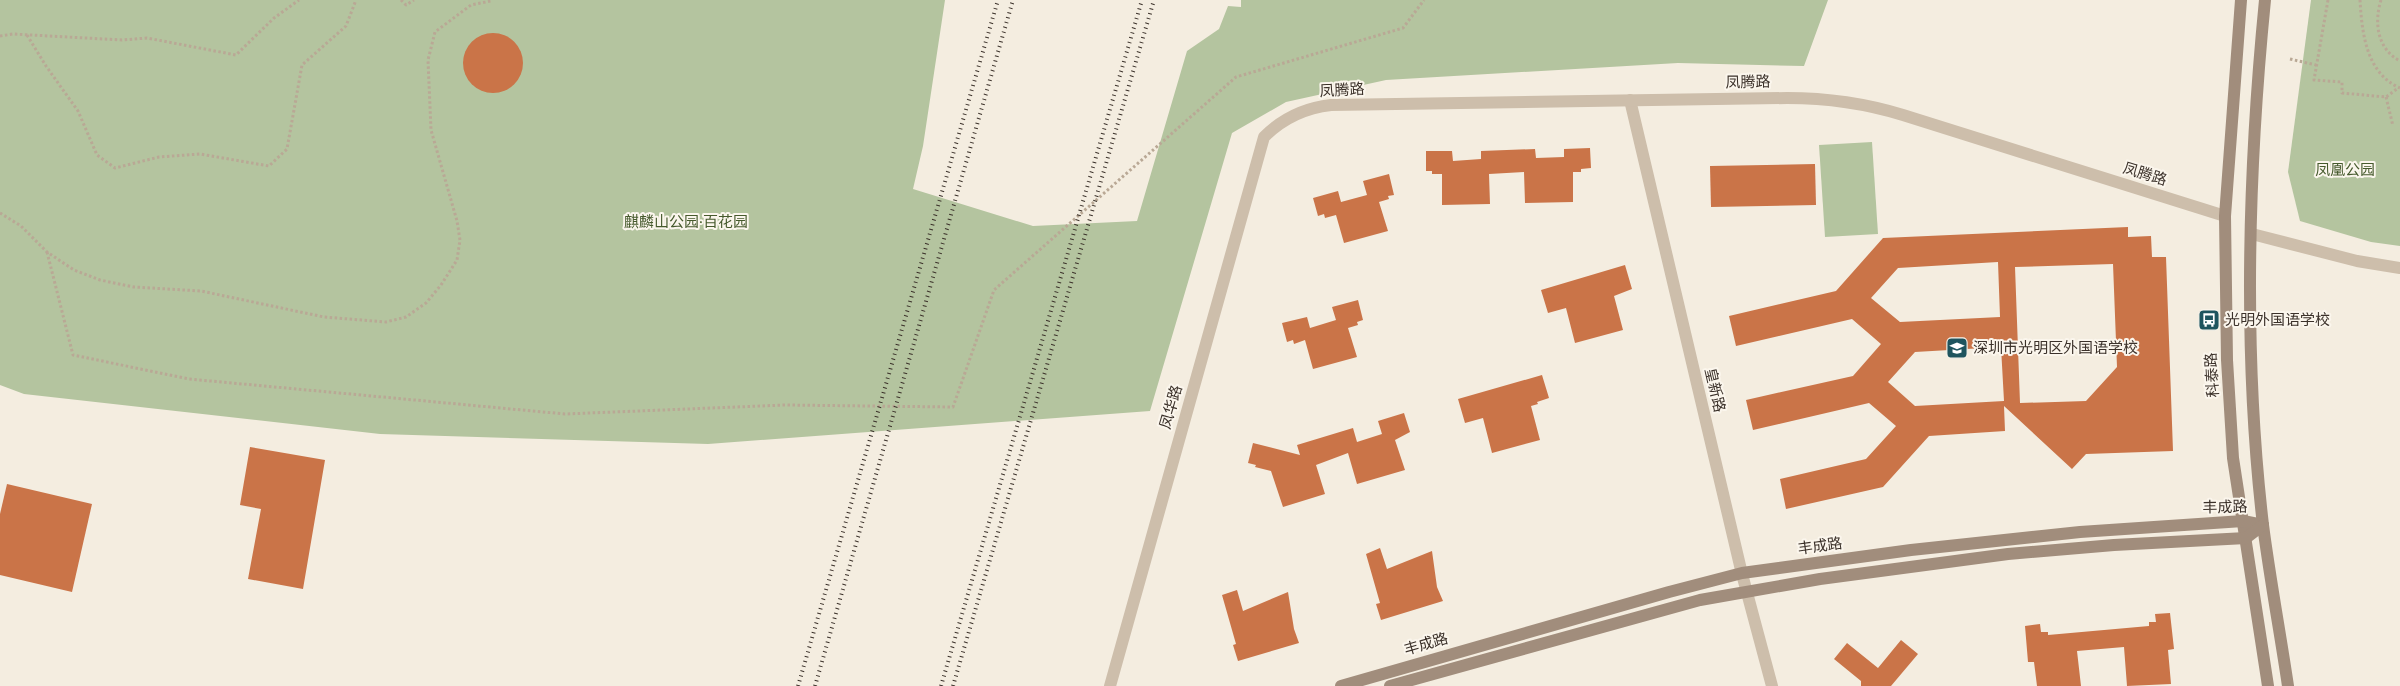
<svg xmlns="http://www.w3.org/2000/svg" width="2400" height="686" viewBox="0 0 2400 686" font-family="Figtree,'Noto Sans SC',sans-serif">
<rect width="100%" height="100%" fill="#f4ede0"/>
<g fill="#b4c49f">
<polygon points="0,0 945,0 923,146 913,189 1033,226 1137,221 1187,51 1219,29 1228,6 1241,7 1241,0 1828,0 1804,66 1678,63 1386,80 1286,102 1232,133 1150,411 708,444 380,434 24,394 0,385"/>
<polygon points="2311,0 2400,0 2400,246 2371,242 2300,221 2288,172"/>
<polygon points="1872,142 1878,234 1825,237 1819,145"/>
</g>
<g fill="#ca7448" fill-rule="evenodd">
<circle cx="493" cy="63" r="30"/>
<polygon points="1590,148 1591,168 1581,169 1581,172 1573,172 1573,202 1525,203 1524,172 1489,174 1490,204 1442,205 1442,174 1432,174 1432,171 1426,171 1426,151 1452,151 1453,161 1481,159 1481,151 1535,149 1536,158 1564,157 1564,149"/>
<polygon points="1815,164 1816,205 1711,207 1710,166"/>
<polygon points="1389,174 1394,195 1388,196 1389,199 1379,202 1388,231 1344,243 1336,215 1325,218 1324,214 1318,216 1313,198 1338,191 1341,202 1367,195 1363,181"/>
<path d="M2128,227V237L2151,236L2152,257H2166L2173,451L2086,454L2072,469L2004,406L2005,431L1929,436L1883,487L1786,509L1780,479L1866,459L1896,426L1869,403L1753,430L1746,400L1853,376L1881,344L1852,319L1736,346L1729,316L1836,291L1883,238ZM1998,262L2000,317L1900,322L1871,298L1898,268ZM2113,264L2117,367L2086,401L2020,403L2015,267ZM2001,347L2004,401L1915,406L1888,382L1915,352Z"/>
<polygon points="1625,265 1632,289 1614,296 1623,330 1575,343 1566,308 1548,313 1541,290"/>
<polygon points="1358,300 1363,320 1357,322 1358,325 1348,328 1357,357 1313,369 1305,340 1294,344 1293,340 1287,342 1282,323 1307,317 1310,328 1336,320 1332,307"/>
<polygon points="1542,375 1549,398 1537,402 1538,404 1531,406 1540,440 1492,453 1483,418 1465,423 1458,399"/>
<polygon points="1404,413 1410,432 1395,440 1405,470 1357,484 1348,453 1316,465 1325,494 1283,507 1271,471 1255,467 1256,465 1248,463 1253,443 1300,455 1297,445 1353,428 1357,442 1382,434 1378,421"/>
<polygon points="250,447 325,460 303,589 248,579 261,509 240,505"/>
<polygon points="7,484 92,504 72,592 0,575 0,514"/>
<polygon points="1380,548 1387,569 1432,551 1437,587 1443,601 1381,620 1376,604 1380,603 1366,554"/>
<polygon points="1237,590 1243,611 1288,592 1294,629 1299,643 1238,661 1233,645 1236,644 1222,595"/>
<polygon points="2170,613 2174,649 2168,650 2171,684 2127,686 2124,647 2077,651 2081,686 2037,686 2034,662 2028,662 2025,626 2040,624 2041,632 2048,632 2048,635 2149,626 2149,622 2156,622 2155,614"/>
<polygon points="1901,640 1918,654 1891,686 1861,686 1861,681 1834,659 1847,643 1878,668"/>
</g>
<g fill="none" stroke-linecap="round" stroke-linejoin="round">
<g stroke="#b9a895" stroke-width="3" stroke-dasharray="2.5 2.5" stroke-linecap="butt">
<polyline points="401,0 406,5 414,0"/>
<polyline points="2328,0 2314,80 2342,82 2342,93 2386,97 2398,88"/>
<path d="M2360,0C2362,33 2366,73 2400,88"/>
<path d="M2381,0C2374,22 2377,49 2400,61"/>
<polyline points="27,35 46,66 78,111 97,155 115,168 159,157 200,154 269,166 287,149 302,65 346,26 356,0"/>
<polyline points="0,36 13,34 122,40 147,38 236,55 274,18 299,0"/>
<polyline points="2290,59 2316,65"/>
<polyline points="2386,97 2393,126"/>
<polyline points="0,213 21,226 47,252 74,270 100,280 134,287 201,291 324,317 386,322 406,317 426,303 441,285 457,260 460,240 457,221 431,130 428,60 435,32 471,5 491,1"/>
<polyline points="47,252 73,355 189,379 565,414 785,405 953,407 994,290 1236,77 1403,28 1424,0"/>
</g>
<g stroke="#cdbeab" stroke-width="12">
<polyline points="1630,100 1742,574 1772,686"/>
<polyline points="2252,234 2357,261 2400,268"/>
<path d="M1110,686L1264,137C1283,118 1304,108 1331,105L1787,98C1827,98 1864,103 1903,115L2225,216"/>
</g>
<g stroke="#a18d7c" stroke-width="12">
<polyline points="2241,0 2225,216 2227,360 2233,458 2268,686"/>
<path d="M2265,0C2248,172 2243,353 2263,525C2270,579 2280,632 2288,686"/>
<polyline points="1341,686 1669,592 1742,573 1911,550 2080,532 2243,521 2263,525"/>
<polyline points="1390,686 1700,600 1820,579 2008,554 2114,545 2246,538 2263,525"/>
</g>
<g stroke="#3b312a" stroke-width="4" stroke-dasharray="1 4" stroke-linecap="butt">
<polyline points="798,686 998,0"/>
<polyline points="815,686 1013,0"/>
<polyline points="941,686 1142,0"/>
<polyline points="953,686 1154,0"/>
</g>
</g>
<defs>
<g id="bus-square" transform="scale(1.125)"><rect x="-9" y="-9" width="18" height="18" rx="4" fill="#1e545e" stroke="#fbf6ed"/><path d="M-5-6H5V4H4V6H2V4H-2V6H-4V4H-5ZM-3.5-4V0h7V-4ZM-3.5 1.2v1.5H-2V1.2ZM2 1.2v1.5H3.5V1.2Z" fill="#fff"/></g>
<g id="school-square" transform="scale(1.125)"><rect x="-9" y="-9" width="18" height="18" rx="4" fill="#1e545e" stroke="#fbf6ed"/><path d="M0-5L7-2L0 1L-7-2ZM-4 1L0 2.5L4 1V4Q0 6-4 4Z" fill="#fff"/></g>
</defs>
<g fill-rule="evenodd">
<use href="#bus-square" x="2209" y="320"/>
<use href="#school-square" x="1957" y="348"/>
</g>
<g text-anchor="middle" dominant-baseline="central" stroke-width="4" stroke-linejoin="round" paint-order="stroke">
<g font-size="15" fill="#3b312a" stroke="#fbf6ed">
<text transform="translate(1748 82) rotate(-1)">凤腾路</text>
<text transform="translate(1342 90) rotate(-3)">凤腾路</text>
<text transform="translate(2145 174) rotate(17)">凤腾路</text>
<text transform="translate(2212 375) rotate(-93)">科泰路</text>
<text transform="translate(1715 390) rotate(77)">皇新路</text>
<text transform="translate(1171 407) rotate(-74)">凤华路</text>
<text transform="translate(2225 507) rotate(-1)">丰成路</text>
<text transform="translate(1820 546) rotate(-8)">丰成路</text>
<text transform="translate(1426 644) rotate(-16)">丰成路</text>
</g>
<g font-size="15" fill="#465a2d" stroke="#fbf6ed">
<text x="2345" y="170">凤凰公园</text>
<text x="686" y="222">麒麟山公园·百花园</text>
</g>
<g font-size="15" fill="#3b312a" stroke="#fbf6ed" text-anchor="start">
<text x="2225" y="320">光明外国语学校</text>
<text x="1973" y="348">深圳市光明区外国语学校</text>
</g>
</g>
</svg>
